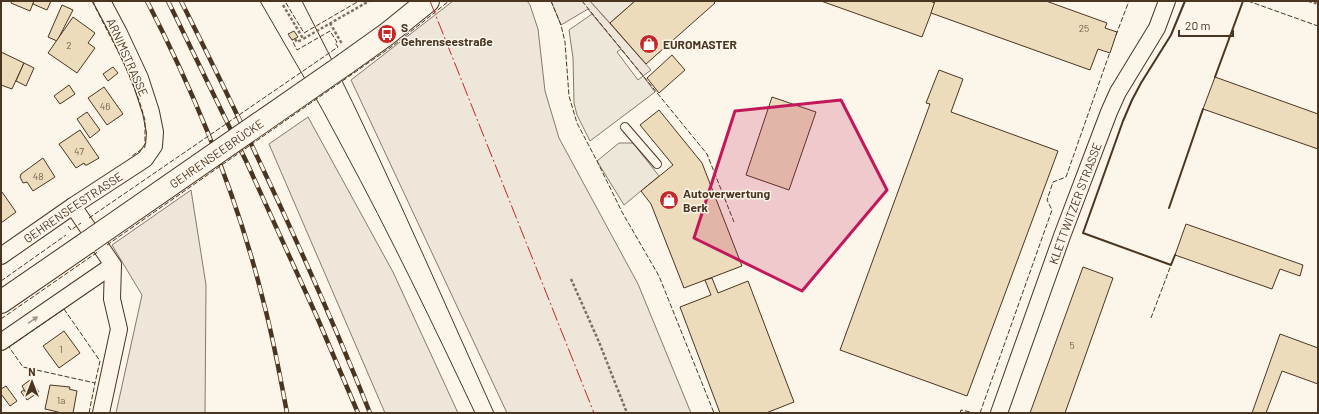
<svg xmlns="http://www.w3.org/2000/svg" width="1319" height="414" viewBox="0 0 1319 414" font-family="Barlow,sans-serif">
<rect width="100%" height="100%" fill="#fbf6e9"/>
<g fill="#ede6d9" stroke="#887966">
<polygon points="453,1 527,1 530,5 538,29 545,91 559,138 638,284 691,413 507,413 351,80"/>
<polygon points="551,1 590,1 651,70 643,76 588,9 561,25"/>
<polygon points="308,117 393,272 458,413 385,413 269,144"/>
<polygon points="191,190 206,285 205,413 116,413 142,295 112,245"/>
</g>
<g fill="#ede7d9" stroke="#887966">
<polygon points="590,1 635,1 610,23"/>
<polygon points="592,14 621,49 617,52 638,80 643,76 655,92 590,141 577,115 574,103 573,58 569,30"/>
<polygon points="619,143 633,143 659,176 624,205 597,161"/>
</g>
<g fill="#ecdcbc" stroke="#4a3520">
<polygon points="12,1 34,1 30,11 11,3"/>
<polygon points="34,1 51,1 47,10 33,4"/>
<polygon points="635,1 713,1 715,3 646,64 610,23"/>
<polygon points="821,1 930,1 935,3 922,37"/>
<polygon points="935,1 1046,1 1107,23 1105,28 1117,32 1110,53 1098,49 1090,70 931,13"/>
<polygon points="62,5 73,10 57,41 48,37"/>
<polygon points="73,17 95,33 88,43 95,48 77,73 48,53"/>
<polygon points="294,31 298,37 292,40 288,34"/>
<polygon points="1,52 24,63 12,89 1,85"/>
<polygon points="672,55 685,70 659,93 647,78"/>
<polygon points="24,63 34,68 26,86 16,81"/>
<polygon points="113,67 118,73 108,81 103,74"/>
<polygon points="939,70 963,79 951,112 1058,151 967,396 840,350 930,104 926,103"/>
<polygon points="1215,77 1318,114 1318,149 1203,109"/>
<polygon points="69,85 75,94 60,104 54,96"/>
<polygon points="104,87 123,114 107,125 88,98"/>
<polygon points="772,97 816,112 789,190 746,175"/>
<polygon points="659,110 702,163 742,266 684,288 651,204 641,191 673,165 640,125"/>
<polygon points="87,112 100,130 90,138 77,119"/>
<polygon points="80,130 99,158 87,165 85,165 84,163 76,168 59,144"/>
<polygon points="43,158 55,177 33,191 27,182 23,183 20,177 21,174"/>
<polygon points="2,192 16,212 1,223 1,193"/>
<polygon points="1186,224 1303,265 1300,276 1280,269 1272,289 1175,255"/>
<polygon points="1083,267 1113,278 1065,413 1030,413"/>
<polygon points="712,278 718,293 748,281 794,402 766,413 720,413 680,307 711,295 705,280"/>
<polygon points="64,331 80,353 59,368 43,346"/>
<polygon points="1280,334 1318,348 1318,384 1282,371 1266,413 1252,413"/>
<polygon points="30,380 35,386 26,393 22,386"/>
<polygon points="50,385 70,387 69,389 77,391 73,413 62,413 45,409"/>
<polygon points="6,386 17,401 10,406 1,394 1,389"/>
<polygon points="35,386 39,392 27,400 21,392 24,390 26,393"/>
</g>
<g fill="none" stroke-linecap="round" stroke-linejoin="round">
<g stroke="#4a3520" stroke-width="10">
<polyline id="lane" points="625,127 657,164"/>
</g>
<g stroke="#4a3520" stroke-width="18">
<g id="street">
<polyline points="73,206 113,265 112,299 119,329 101,413"/>
<path id="s1" d="M1,256L73,206L145,159L154,146L155,132L151,112L140,78L119,33L102,1"/>
<polyline points="1,342 113,265"/>
<path id="s2" d="M999,413L1062,236L1109,112L1118,92L1157,28L1167,1"/>
</g>
</g>
<g stroke="#4a3520" stroke-width="24">
<g id="secondary">
<polyline points="345,64 387,34 428,1"/>
<polyline points="1,302 88,242"/>
</g>
</g>
<g stroke="#7f6f5c" stroke-width="2.5" stroke-dasharray="3 2" stroke-linecap="butt">
<polyline points="1309,1 1318,4"/>
<polyline points="283,5 301,35"/>
<polyline points="330,23 342,44"/>
<polyline points="295,39 297,42 303,39"/>
<polyline points="571,279 599,342 627,413"/>
</g>
<use href="#lane" stroke="#fbf6e9" stroke-width="8"/>
<use href="#street" stroke="#fbf6e9" stroke-width="16"/>
<use href="#secondary" stroke="#fbf6e9" stroke-width="22"/>
<g stroke="#4a3520" stroke-width="1">
<path d="M260,1C288,50 317,98 343,148C390,235 433,324 475,413"/>
<path d="M302,1C372,136 432,275 494,413"/>
</g>
<g stroke="#4a3520" stroke-width="4.5">
<g id="rail">
<path d="M147,1C195,94 238,199 263,300C273,337 280,375 287,413"/>
<polyline points="168,1 247,163 317,317 358,413"/>
<path d="M181,1C249,136 314,273 370,413"/>
</g>
</g>
<use href="#rail" stroke="#fbf6e9" stroke-width="3" stroke-dasharray="9" stroke-linecap="butt"/>
<g stroke="#4a3520" stroke-width="24" stroke-linecap="butt">
<g id="secondary-bridge">
<path id="s3" d="M88,242L345,64"/>
</g>
</g>
<polyline stroke="#7f6f5c" stroke-width="2.5" stroke-dasharray="3 2" stroke-linecap="butt" points="301,35 303,39 369,1"/>
<use href="#secondary-bridge" stroke="#fbf6e9" stroke-width="22"/>
<g stroke="#4a3520" stroke-width="1" stroke-dasharray="5 2" stroke-linecap="butt">
<polyline points="92,1 124,63 139,100 145,120 145,147 132,156"/>
<polyline points="551,1 561,25 565,42 569,96 577,123 597,161 622,212 659,276 714,413"/>
<polyline points="582,1 707,154 734,222"/>
<polyline points="1248,1 1318,26"/>
<polyline points="286,3 304,33 359,1"/>
<polyline points="1116,35 1129,1"/>
<polyline points="89,218 338,47 335,43 337,42 330,31 297,50 292,40"/>
<polyline points="68,226 71,230 81,223"/>
<polyline points="107,245 394,45 449,1"/>
<polyline points="1,281 66,235"/>
<polygon points="64,309 100,361 95,383 23,367 9,347"/>
<polyline points="1151,318 1171,265"/>
<polyline points="1,319 99,251"/>
<polyline points="89,413 95,383"/>
<polyline points="960,413 961,410 975,413"/>
<polyline points="980,413 1052,210 1047,200 1053,182 1066,177 1110,52"/>
</g>
<g stroke="#4a3520" stroke-width="2">
<polyline points="1215,77 1243,1"/>
<polyline points="1169,208 1203,109"/>
<polyline points="1175,255 1171,265 1083,233 1123,121 1132,100 1141,83 1171,35 1185,1"/>
</g>
<polyline stroke="#c62828" stroke-width="1" stroke-dasharray="14 3 2 3" stroke-linecap="butt" points="430,1 594,413"/>
</g>
<defs><path id="oneway-solid" d="M-6-.8H1V-3.2L6.5 0L1 3.2V.8H-6Z"/></defs>
<use fill="#a29684" href="#oneway-solid" transform="translate(33 320) rotate(-35)"/>
<path fill="#c2185b" fill-opacity="0.2" stroke="#c2185b" stroke-width="3" stroke-linejoin="round" d="M841,100L887,190L802,291L694,238L735,111Z"/>
<defs>
<g id="bus-disc" transform="scale(1)"><circle r="9.5" fill="#c62828" stroke="#fbf6e9"/><path d="M-5-6H5V4H4V6H2V4H-2V6H-4V4H-5ZM-3.5-4V0h7V-4ZM-3.5 1.2v1.5H-2V1.2ZM2 1.2v1.5H3.5V1.2Z" fill="#fff"/></g>
<g id="shop-disc" transform="scale(1)"><circle r="9.5" fill="#c62828" stroke="#fbf6e9"/><path d="M-5-2.5h2.3a2.7 3.5 0 0 1 5.4 0H5L5.5 6h-11ZM-1.5-2.5h3a1.5 2.3 0 0 0-3 0Z" fill="#fff"/></g>
</defs>
<g fill-rule="evenodd">
<use href="#bus-disc" x="387" y="34"/>
<use href="#shop-disc" x="649" y="44"/>
<use href="#shop-disc" x="669" y="200"/>
</g>
<g text-anchor="middle" dominant-baseline="central" stroke-width="3" stroke-linejoin="round" paint-order="stroke">
<g font-size="10" fill="#725f47">
<text x="1084" y="28">25</text>
<text x="69" y="45">2</text>
<text x="105" y="106">46</text>
<text x="79" y="151">47</text>
<text x="38" y="176">48</text>
<text x="1072" y="345">5</text>
<text x="61" y="349">1</text>
<text x="61" y="400">1a</text>
</g>
<g font-size="12" font-weight="bold" fill="#4a3520" stroke="#fbf6e9" text-anchor="start">
<text x="401" y="27">S<tspan x="401" dy="14">Gehrenseestraße</tspan></text>
<text x="663" y="44">EUROMASTER</text>
<text x="683" y="193">Autoverwertung<tspan x="683" dy="14">Berk</tspan></text>
</g>
<g font-size="12" fill="#4a3520" stroke="#fbf6e9">
<text transform="translate(128 57) rotate(66)">ARNIMSTRASSE</text>
<text stroke="none"><textPath href="#s3" startOffset="156">GEHRENSEEBRÜCKE</textPath></text>
<text stroke="none"><textPath href="#s2" startOffset="223">KLETTWITZER STRASSE</textPath></text>
<text stroke="none"><textPath href="#s1" startOffset="87">GEHRENSEESTRASSE</textPath></text>
</g>
</g>
<rect width="1319" height="414" fill="none" stroke="#4a3520" stroke-width="4"/>
<g transform="translate(32 382)" stroke="#fbf6e9" stroke-width="3" paint-order="stroke">
<path d="M0-3L7 15L0 10L-7 15Z" fill="#4a3520"/>
<text y="-6" font-size="11" font-weight="bold" text-anchor="middle" fill="#4a3520">N</text>
</g>
<path d="M1179 30v6h54v-6" fill="none" stroke="#4a3520" stroke-width="2"/>
<text x="1185" y="30" font-size="12" fill="#4a3520" stroke="#fbf6e9" stroke-width="3" paint-order="stroke">20 m</text>
</svg>
